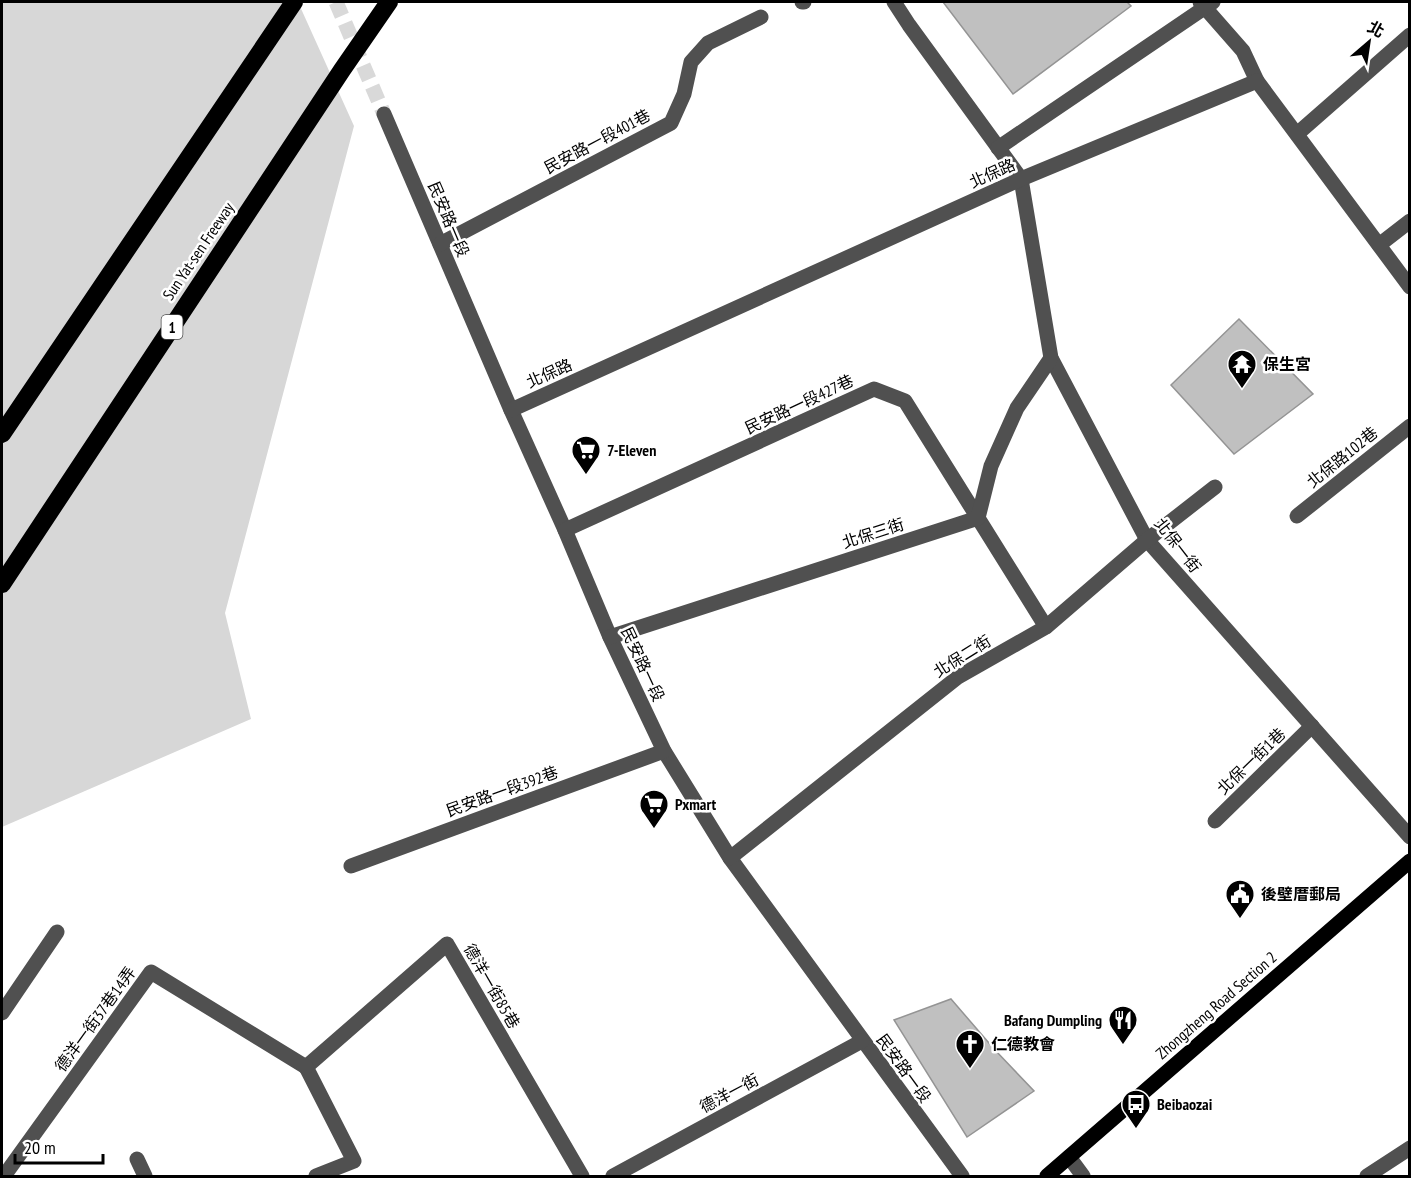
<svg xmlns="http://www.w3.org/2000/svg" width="1411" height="1178" viewBox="0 0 1411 1178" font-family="'PT Sans Narrow','Noto Sans TC',sans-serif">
<rect width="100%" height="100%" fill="#fff"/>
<polygon fill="#d7d7d7" points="2,2 298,2 354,126 225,613 251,719 2,827"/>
<g fill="#c0c0c0" stroke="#949494" stroke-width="1.5">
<polygon points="943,2 1127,2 1131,6 1013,94"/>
<polygon points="1239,319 1313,394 1234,454 1171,385"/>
<polygon points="951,999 995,1050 1034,1091 967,1137 894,1020"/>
</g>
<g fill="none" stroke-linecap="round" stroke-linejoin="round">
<polyline stroke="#d9d9d9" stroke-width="15" stroke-dasharray="15 8" stroke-linecap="butt" points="336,2 384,114"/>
<g stroke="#505050" stroke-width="15">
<polyline points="802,2 804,2"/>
<polyline points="894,2 909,25 1021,179 1051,358 1147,540 1410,837"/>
<polyline points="1200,2 1243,51 1257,81"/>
<polyline points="384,114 511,410 565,530 610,637 664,751 730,858 962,1176"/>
<polyline points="1297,134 1410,35"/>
<polyline points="998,148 1213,2"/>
<polyline points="440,244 671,123 684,94 691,62 708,43 761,17"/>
<polyline points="1379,245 1410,221"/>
<polyline points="511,410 1021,179 1257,81 1410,287"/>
<polyline points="1297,516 1410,426"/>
<polyline points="565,530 874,389 905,401 1046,627"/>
<polyline points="610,637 978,518 991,466 1017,408 1051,358"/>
<polyline points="1215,821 1312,726"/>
<polyline points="730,858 958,677 1046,627 1147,540 1215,487"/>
<polyline points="351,866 664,751"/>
<polyline points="2,1013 57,932"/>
<polyline points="306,1067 447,944 582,1176"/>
<polyline points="306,1067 354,1161 316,1176"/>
<polyline points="1069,1157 1083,1176"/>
<polyline points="137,1159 145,1176"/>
<polyline points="4,1176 151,972 306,1067"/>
<polyline points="613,1176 862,1041"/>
<polyline points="1367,1176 1410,1148"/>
</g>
<polyline stroke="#000" stroke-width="15" points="1047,1176 1410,861"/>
<g stroke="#000" stroke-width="18">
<polyline points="2,434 294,2"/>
<polyline points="2,584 342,70 389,2"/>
</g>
</g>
<defs>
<g id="temple-pin" transform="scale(1.5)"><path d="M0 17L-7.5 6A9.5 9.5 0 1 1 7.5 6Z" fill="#000" stroke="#fff"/><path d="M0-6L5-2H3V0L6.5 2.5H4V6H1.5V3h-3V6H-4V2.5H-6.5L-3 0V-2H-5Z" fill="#fff"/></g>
<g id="supermarket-pin" transform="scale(1.5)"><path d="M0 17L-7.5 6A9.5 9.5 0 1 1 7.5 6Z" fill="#000" stroke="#fff"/><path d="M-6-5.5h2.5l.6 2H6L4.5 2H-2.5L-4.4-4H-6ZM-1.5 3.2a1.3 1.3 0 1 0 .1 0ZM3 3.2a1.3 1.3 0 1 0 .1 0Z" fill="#fff"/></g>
<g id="civic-pin" transform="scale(1.5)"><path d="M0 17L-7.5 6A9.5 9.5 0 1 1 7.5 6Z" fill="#000" stroke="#fff"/><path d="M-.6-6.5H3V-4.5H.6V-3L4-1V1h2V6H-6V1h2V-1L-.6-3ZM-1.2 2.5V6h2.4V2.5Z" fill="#fff"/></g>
<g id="restaurant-pin" transform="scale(1.5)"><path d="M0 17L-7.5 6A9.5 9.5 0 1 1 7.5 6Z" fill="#000" stroke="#fff"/><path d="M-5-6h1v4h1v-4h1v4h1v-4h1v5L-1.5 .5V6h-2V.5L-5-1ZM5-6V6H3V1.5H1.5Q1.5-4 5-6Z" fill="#fff"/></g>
<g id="church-pin" transform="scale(1.5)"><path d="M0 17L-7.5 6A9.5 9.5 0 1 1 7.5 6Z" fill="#000" stroke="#fff"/><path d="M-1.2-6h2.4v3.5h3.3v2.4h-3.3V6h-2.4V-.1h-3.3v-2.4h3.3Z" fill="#fff"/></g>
<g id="bus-pin" transform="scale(1.5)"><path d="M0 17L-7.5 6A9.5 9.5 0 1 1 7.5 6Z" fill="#000" stroke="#fff"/><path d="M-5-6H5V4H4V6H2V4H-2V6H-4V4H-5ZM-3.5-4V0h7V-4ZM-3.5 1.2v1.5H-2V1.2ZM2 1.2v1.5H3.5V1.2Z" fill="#fff"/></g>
</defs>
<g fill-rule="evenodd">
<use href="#temple-pin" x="1242" y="364"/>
<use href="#supermarket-pin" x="586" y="450"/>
<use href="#supermarket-pin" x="654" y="804"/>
<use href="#civic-pin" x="1240" y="894"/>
<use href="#restaurant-pin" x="1123" y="1020"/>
<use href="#church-pin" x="970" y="1044"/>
<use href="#bus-pin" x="1136" y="1104"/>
</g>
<g text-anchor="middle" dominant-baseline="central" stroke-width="5" stroke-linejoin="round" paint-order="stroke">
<rect fill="#fff" stroke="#4c4c4c" stroke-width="1.5" x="161.5" y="315" width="21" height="24" rx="4.5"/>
<g font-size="15" font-weight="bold" fill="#000">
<text x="172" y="327">1</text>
</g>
<g font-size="16" fill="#000" stroke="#fff">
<text transform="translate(597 141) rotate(-28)">民安路一段401巷</text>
<text transform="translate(992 173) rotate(-24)">北保路</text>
<text transform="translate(449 219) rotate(67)">民安路一段</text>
<text transform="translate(198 251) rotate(-56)">Sun Yat-sen Freeway</text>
<text transform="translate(549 373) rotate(-24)">北保路</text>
<text transform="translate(799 404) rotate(-25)">民安路一段427巷</text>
<text transform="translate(1342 457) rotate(-39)">北保路102巷</text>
<text transform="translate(873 533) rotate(-18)">北保三街</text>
<text transform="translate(1178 545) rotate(52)">北保一街</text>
<text transform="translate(962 656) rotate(-32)">北保二街</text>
<text transform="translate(643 664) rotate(65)">民安路一段</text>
<text transform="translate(1251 761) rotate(-44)">北保一街1巷</text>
<text transform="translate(502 791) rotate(-20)">民安路一段392巷</text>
<text transform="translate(492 986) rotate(60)">德洋一街85巷</text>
<text transform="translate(1216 1005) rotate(-41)">Zhongzheng Road Section 2</text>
<text transform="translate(95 1019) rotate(-54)">德洋一街37巷14弄</text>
<text transform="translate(904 1068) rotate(54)">民安路一段</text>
<text transform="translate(729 1093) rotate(-28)">德洋一街</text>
</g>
<g font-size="16" font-weight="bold" fill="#000" stroke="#fff" text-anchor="start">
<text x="1263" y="364">保生宮</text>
<text x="607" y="450">7-Eleven</text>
<text x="675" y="804">Pxmart</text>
<text x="1261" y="894">後壁厝郵局</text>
<text x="1102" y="1020" text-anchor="end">Bafang Dumpling</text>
<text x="991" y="1044">仁德教會</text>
<text x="1157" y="1104">Beibaozai</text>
</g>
</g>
<rect width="1411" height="1178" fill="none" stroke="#000000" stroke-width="6"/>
<g transform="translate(1369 42) rotate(29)" stroke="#ffffff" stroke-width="4.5" paint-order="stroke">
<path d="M0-4.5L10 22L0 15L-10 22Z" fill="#000000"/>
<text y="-9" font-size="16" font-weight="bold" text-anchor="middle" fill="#000000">北</text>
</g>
<path d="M15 1154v9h88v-9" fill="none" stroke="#000000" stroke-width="3"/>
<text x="24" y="1154" font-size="18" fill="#000000" stroke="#ffffff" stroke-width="4.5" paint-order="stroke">20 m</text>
</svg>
